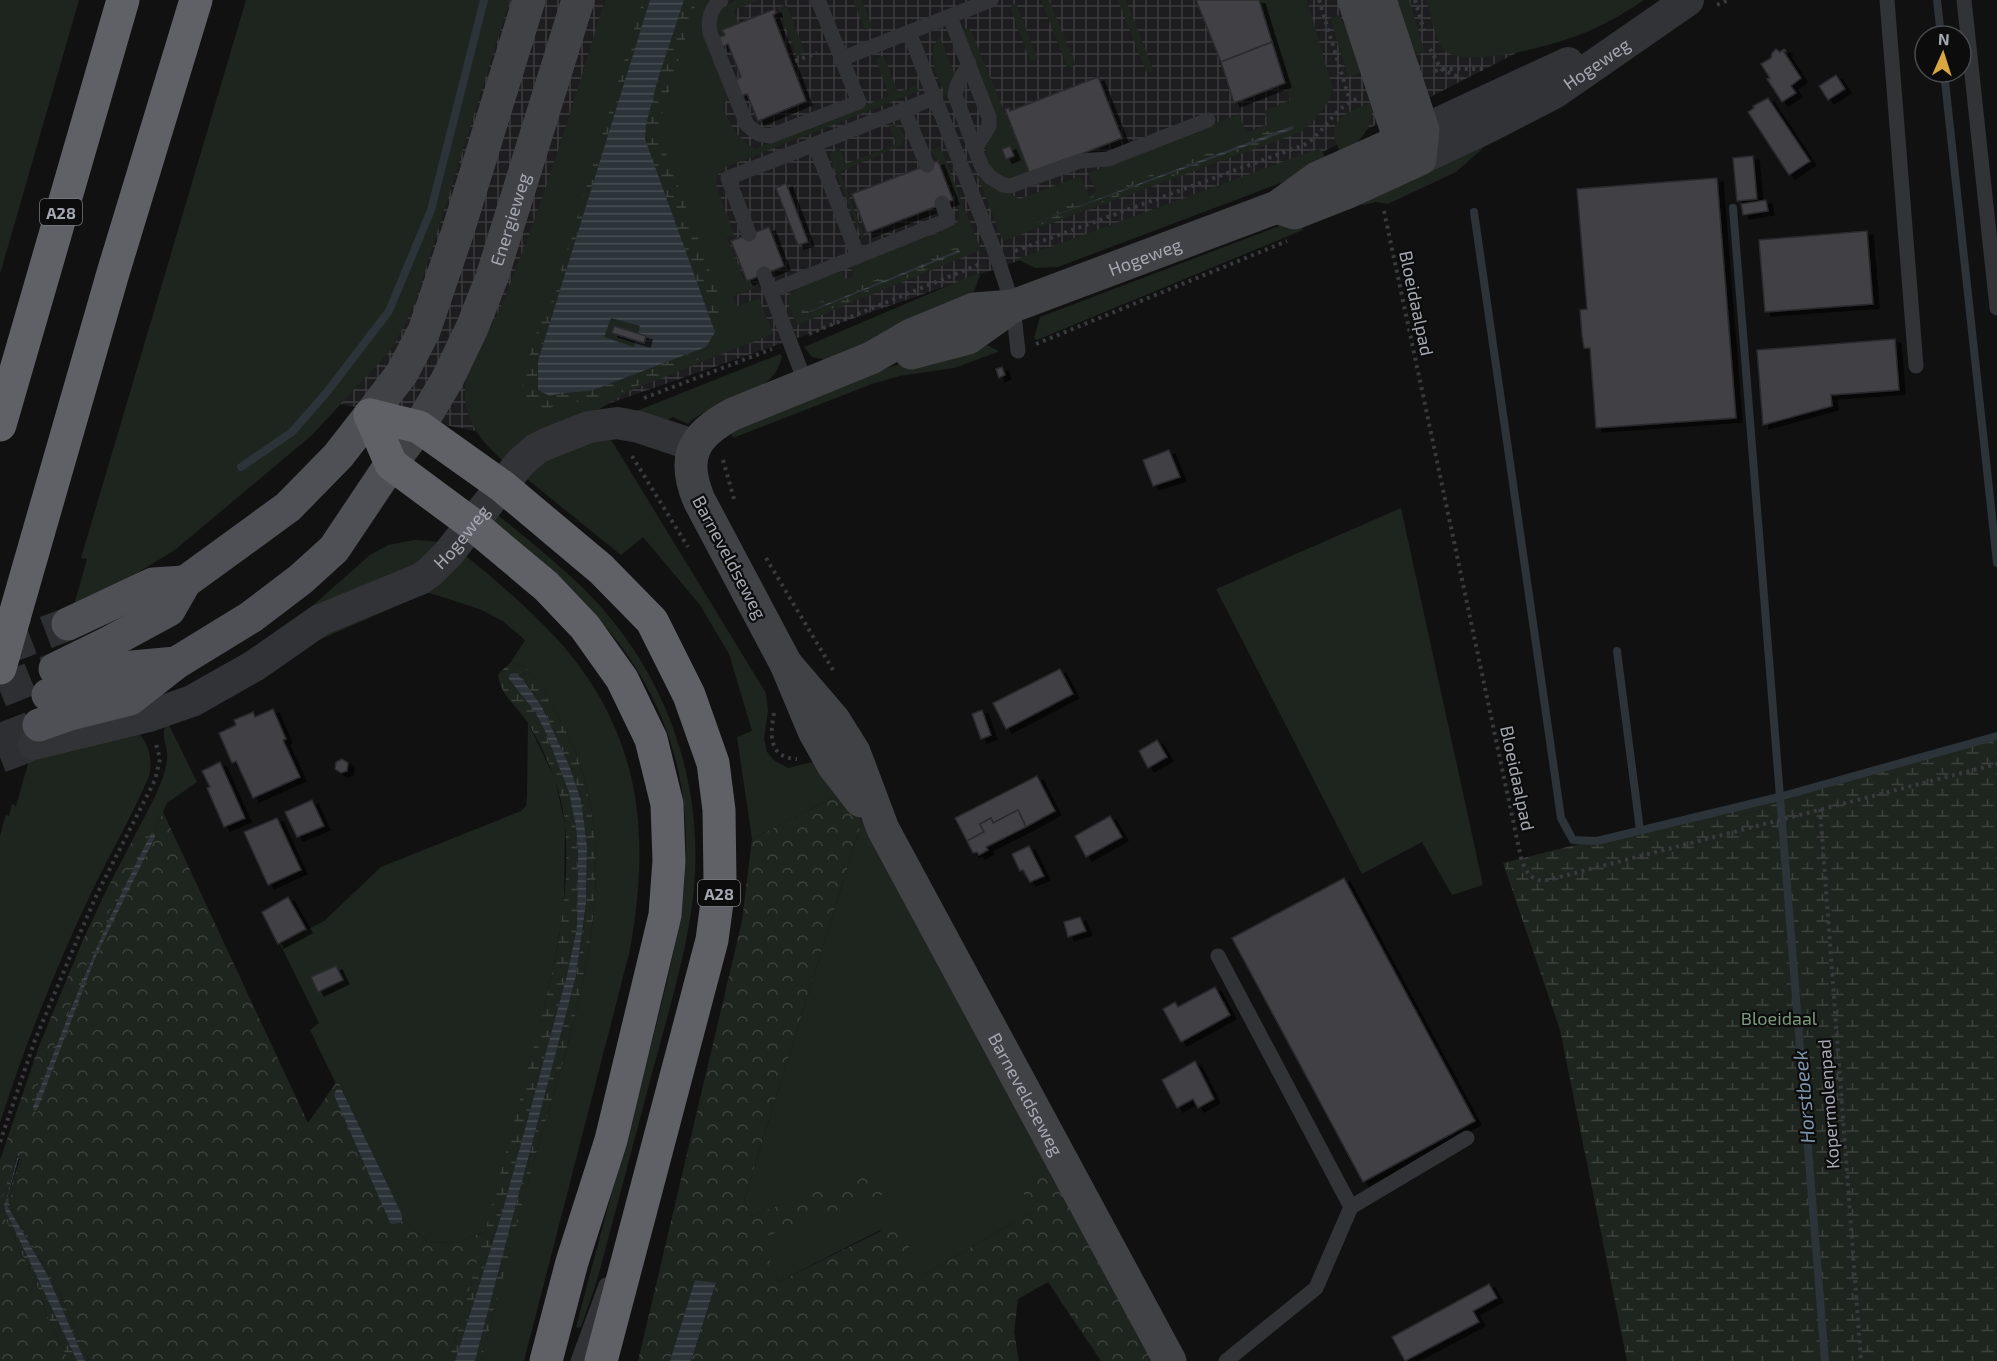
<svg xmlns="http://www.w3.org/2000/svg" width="1997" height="1361" viewBox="0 0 1997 1361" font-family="'Exo 2',sans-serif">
<defs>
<pattern id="industrial-grid" width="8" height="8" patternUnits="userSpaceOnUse" patternTransform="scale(1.5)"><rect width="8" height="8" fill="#1d1d1f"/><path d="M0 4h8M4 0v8" fill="none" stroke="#3b3b3d"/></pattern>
<pattern id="forest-crowns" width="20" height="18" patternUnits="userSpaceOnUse" patternTransform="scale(1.5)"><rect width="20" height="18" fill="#1e241e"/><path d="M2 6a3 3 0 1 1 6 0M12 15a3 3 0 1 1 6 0" fill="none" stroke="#3c413c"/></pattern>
<pattern id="wetland-marsh" width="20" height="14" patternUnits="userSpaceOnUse" patternTransform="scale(1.5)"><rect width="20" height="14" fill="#1e241e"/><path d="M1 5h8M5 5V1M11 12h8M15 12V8" fill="none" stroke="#3c413c"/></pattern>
<pattern id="water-rules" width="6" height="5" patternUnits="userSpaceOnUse" patternTransform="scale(1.5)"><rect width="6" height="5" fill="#2c3339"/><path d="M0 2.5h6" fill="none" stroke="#484e53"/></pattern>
<filter id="shadow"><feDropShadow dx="6" dy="4" stdDeviation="0" flood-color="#0009"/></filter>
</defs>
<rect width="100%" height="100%" fill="#111112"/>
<polygon fill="url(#industrial-grid)" points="314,0 1620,0 1305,161 510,438 301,396"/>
<g fill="#1e241e">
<polygon points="0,0 79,0 0,274"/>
<polygon points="246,0 510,0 415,303 393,348 312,435 175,550 129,578 74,605 87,559 81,558"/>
<path d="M605,0H712L704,37L728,97L723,107C730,125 737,139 755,149L889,96L876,60L881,56L884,57L898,92L915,86L919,91L726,167L718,174L716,185L734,235L727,238L745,281L751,278L755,288L733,297L737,306L759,298L773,334L629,391L508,465C484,445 463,422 465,389C467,364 484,340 495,318C502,305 508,291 513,276C549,186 576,93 605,0Z"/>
<path d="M736,0H760L734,10L738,23L723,29L725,35L718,37C712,20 720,7 736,0Z"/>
<polygon points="853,0 862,0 872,26 871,28 865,30"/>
<polygon points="1041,0 1049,0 1076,65 1067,68"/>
<polygon points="1118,0 1126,0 1153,69 1152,72 1146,72"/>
<path d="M1259,0H1307L1333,89C1332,101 1311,126 1301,132L1003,241L977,175L987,184L1020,199L1080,176L1089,195L1096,192L1088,173L1239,114L1246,132L1269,124L1264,111L1290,100Z"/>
<polygon points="1398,0 1409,0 1425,52 1408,58"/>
<path d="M1426,0H1644C1625,13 1601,27 1579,35C1553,45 1468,69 1445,51C1436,44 1430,12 1426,0Z"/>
<polygon points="1016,3 1038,59 1030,61 1010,7"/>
<polygon points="784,5 787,6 805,52 797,56 778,8"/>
<polygon points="1339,15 1369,70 1348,77 1330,18"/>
<polygon points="963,28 969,29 972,33 1028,169 1032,173 1014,180 1000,177 987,163 985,148 995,126 962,31"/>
<path d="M940,37L955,75L949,90L948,101C941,83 922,53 940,37Z"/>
<path d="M1371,103C1377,125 1358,144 1342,156C1339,149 1334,140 1334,133C1334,115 1357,108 1371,103Z"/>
<polygon points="895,125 901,129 905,138 902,145 840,172 864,236 862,238 831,161 831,154 839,147 846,164 896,144 889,126"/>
<polygon points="1491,141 1456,172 1388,204 1375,202 1365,205 1359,204"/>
<path d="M940,146L981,250L797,325C794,317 787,306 788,298C791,287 831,275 842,271L846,279L853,276L851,267L952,227L958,221C963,205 941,163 930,150Z"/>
<polygon points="1318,149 1323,152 1327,163 1326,166 1058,267 1035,268 1017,259"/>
<polygon points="1295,220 1300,224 1303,230 1037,340 1034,338 1040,317"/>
<polygon points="978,273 980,276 974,291 967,299 826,360 812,357 804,347"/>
<path d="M986,345L997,350L998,352L954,368L900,376L872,384L733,438L731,433L736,429C817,396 898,355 986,345Z"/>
<path d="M780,354L782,356C775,398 716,397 688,424L673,417L657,425L634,412Z"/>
<polygon points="610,438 766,693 768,711 764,739 767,752 775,761 788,768 820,760 843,793 752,839 737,737 752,731 729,654 700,605 643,537 621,555 522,475 542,455"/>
<polygon points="1401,508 1483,885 1452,895 1422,842 1362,874 1216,589"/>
<path d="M493,511C535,546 582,581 616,625C677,703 704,800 693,898C686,954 669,1011 654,1066C635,1138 616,1209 597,1281L581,1327L578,1328L576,1327C597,1247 619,1166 640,1086C680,934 725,796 626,653C588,599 537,560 487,518Z"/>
<polygon points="414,540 432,541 445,544 440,551 205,686 159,700 219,671 303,614 370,555 388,545"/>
<path d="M460,551C494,579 528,607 558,640C641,733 651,832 630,950L524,1361H481C499,1297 513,1232 532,1168C572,1027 640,849 555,711C547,698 538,680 527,670C523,666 516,664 511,662L525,640L504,622L482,610L430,593H426L292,652Z"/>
<polygon points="528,723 555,779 565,824 564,908 555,959 543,1012 486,1231 455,1243 428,1242 403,1219 338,1081 336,1084 310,1030 319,1023 280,944 324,921 381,867 521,811 526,806 527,797"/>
<path d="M169,725L197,782L167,803L155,830L131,843C142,820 165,784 167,759C169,748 161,739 165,727Z"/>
<path d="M138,733C149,742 153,763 149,776C133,814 112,850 94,887C57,964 26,1042 0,1123V836L5,817L6,815L9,816L12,804L16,806L31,753Z"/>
<polygon points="862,821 1053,1170 1030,1213 923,1275 880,1230 779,1282 760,1238 886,1193 876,1170 751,1216 744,1200"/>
</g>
<g fill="url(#forest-crowns)">
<polygon points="843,793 862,821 744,1200 751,1216 876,1169 887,1193 761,1238 779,1282 897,1223 923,1275 1030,1213 1021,1186 1053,1170 1153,1361 1101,1361 1048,1282 1018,1299 1014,1332 1019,1361 691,1361 716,1284 696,1280 670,1361 638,1361 742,921 752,839"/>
<polygon points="163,812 308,1123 338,1080 342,1090 339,1089 402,1220 402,1215 403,1219 428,1242 455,1243 486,1231 455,1341 447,1361 89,1361 59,1292 9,1203 22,1158 17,1156 3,1197 4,1216 40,1292 45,1311 69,1361 0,1361 0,1160 39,1046 83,940 106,891 131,843 155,830"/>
</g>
<g fill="url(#wetland-marsh)" fill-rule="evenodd">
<path d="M643,0H650L538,361L537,376L550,396C563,391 578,393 593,390L706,347L698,360L615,395L584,402H560L541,414C533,408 525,403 523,393C520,375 539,328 545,310H549Z"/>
<polygon points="684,0 697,0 662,114 660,130 662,142 726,315 715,332 645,139 644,130 657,82"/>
<path d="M1290,123L1295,125V129L1292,132L1027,230L1022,228L1023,222ZM1293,126L1027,227L1026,225Z"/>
<path d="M957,247L962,250L960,256L807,319H803L800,316L803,309ZM959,250V252L807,315L824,305Z"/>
<path d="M511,662C516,664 523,666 527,669C538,680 547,698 555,711C640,849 572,1027 532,1168C514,1232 499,1297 481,1361H475L576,976L586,903L587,846L581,800L569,765L542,707L516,673L509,679L535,712L545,731L570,792L576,827L578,853L577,927L567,975L502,1213L455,1361H447L455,1341C479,1255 502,1169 524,1083C546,999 573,912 565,825C562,790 546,753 528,723C518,707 499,694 498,674Z"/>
<polygon points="1997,740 1997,1361 1627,1361 1560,1030 1503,863"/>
<polygon points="155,830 157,835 101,948 57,1060 38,1112 32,1112 29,1107 103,925 147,834"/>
<polygon points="19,1155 22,1158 9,1203 59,1292 89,1361 85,1361 47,1274 8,1207 7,1199 20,1159 17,1157 4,1208 77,1361 69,1361 45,1311 40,1292 4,1216 3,1197 12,1167"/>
</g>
<g fill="url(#water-rules)" fill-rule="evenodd">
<path d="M650,0H684L657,82L646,125L645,139L715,332L706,347L593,390C578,393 564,391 550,396L538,390V361ZM611,318L640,326L634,347L604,337Z"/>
<polygon points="1292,126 1294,127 1293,129 1026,226"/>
<polygon points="959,250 960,252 805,314 824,305"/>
<polygon points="512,673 516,673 523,680 542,707 569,765 581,800 587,846 586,903 576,976 475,1361 455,1361 502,1213 567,975 577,927 578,853 576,827 569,792 545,731 535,712 509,679 509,675"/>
<path d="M154,833L155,837L96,956L37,1110L34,1111L33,1107C68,1014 105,922 151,834Z"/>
<polygon points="339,1089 342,1090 402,1215 402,1220 399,1223 391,1224 389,1220 334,1095 336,1090"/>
<polygon points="19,1157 7,1199 8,1207 47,1274 85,1361 77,1361 4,1208 17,1158"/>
<polygon points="695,1280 716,1283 691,1361 670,1361"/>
</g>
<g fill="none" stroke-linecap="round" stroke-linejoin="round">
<g stroke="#2c3339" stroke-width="8">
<polyline points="1937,0 1941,36"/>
<polyline points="1944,72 1997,563"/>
<polyline points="1733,208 1825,1361"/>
<polyline points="1474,212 1561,818 1573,840 1597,841 1779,797 1997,736"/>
<polyline points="241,467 292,432 327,392 389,311 431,210 484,0"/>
<polyline points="1617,651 1640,830"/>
</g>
</g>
<g fill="#404145" stroke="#2b2b2e" stroke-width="1.5" filter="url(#shadow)">
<polygon points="1196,0 1259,0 1272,42 1221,62"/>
<polygon points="775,9 776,13 773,15 806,101 758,121 747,94 741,96 735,80 741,77 728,44 722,47 719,37 725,35 722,30"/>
<polygon points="1272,42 1285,83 1234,103 1221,62"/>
<polygon points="1776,49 1780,52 1784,49 1786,51 1784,52 1801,78 1791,86 1796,93 1782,102 1767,79 1770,78 1761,64 1771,58 1772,53"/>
<polygon points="1836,75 1845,89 1828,100 1819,86"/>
<polygon points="1098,77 1122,138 1030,174 1005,109 1009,108 1010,111"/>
<polygon points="1768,98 1810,161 1789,175 1748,112 1754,108 1753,106"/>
<polygon points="1010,146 1014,156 1006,159 1002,149"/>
<polygon points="1753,156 1757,199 1737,201 1733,158"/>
<polygon points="938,161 953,200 867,233 852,194"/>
<polygon points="1717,178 1736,418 1596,428 1590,348 1584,348 1582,335 1580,310 1587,309 1577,189"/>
<polygon points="786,183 808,242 798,245 776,188"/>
<polygon points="1766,200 1768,211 1743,215 1741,204"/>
<polygon points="769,227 784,266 747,281 731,241"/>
<polygon points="1867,231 1873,304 1765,312 1759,240"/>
<polygon points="614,326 646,336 644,343 612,333"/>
<polygon points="1895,339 1899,390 1831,395 1832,406 1763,425 1757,350"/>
<polygon points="1002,367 1005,375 999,378 996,369"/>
<polygon points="1169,450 1180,477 1153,486 1143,460"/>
<polygon points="1060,669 1073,694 1006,729 993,703"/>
<polygon points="273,709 286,739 283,740 300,777 253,798 236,761 232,763 219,733 236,725 234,720 253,712 255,717"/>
<polygon points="982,710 991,735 981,739 972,714"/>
<polygon points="1157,740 1167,757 1148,768 1139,751"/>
<polygon points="342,759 348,763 347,771 341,773 335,769 336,762"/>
<polygon points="220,762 245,818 224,827 207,788 210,787 202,771"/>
<polygon points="1037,776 1055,811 1026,827 1018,810 993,823 991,818 980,824 984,832 967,841 955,818"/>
<polygon points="312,800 324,826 297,837 285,812"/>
<polygon points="1018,810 1026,827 986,847 988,850 979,855 977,852 973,853 967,841 984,832 980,824 991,818 993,823"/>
<polygon points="1110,816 1122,837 1086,857 1075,836"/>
<polygon points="277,818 301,870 268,885 244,832"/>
<polygon points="1029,846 1044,876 1030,882 1023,870 1020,871 1012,854"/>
<polygon points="1344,878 1475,1121 1363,1182 1232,938"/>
<polygon points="288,897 306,929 278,944 262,912"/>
<polygon points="1080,917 1086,931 1068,937 1064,922"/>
<polygon points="336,966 343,980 318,992 311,977"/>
<polygon points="1215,987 1230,1015 1181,1042 1163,1009 1175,1002 1178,1007"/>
<polygon points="1195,1061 1214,1099 1198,1108 1193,1099 1177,1108 1162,1080"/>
<polygon points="1489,1284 1497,1298 1473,1311 1479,1322 1405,1361 1392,1337"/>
</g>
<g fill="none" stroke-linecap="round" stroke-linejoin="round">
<polyline stroke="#2e2f32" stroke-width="32" stroke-dasharray="32 16" stroke-linecap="butt" points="0,757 34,744"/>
<g stroke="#2e2f32" stroke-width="33" stroke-dasharray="33 16" stroke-linecap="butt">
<polyline points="0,650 68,624"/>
<polyline points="0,691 55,669"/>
<polyline points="0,740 39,725"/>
</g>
<g stroke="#383a3d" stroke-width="4" stroke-dasharray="3 4.5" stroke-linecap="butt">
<polyline points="1319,0 1350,101"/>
<polyline points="1415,0 1424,31"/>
<polyline points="1717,5 1728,0"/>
<polyline points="1430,49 1441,69 1463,79"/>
<polyline points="795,61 817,53"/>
<polyline points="1435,71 1441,69 1484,69"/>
<path d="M1384,211L1521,858C1525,870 1530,880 1544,881L1997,764"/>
<path d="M1015,251L1304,145C1325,133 1334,107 1357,99"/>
<polyline points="809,334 980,264"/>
<polyline points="1036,344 1287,241"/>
<polyline points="644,398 772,349"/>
<polyline points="632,456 688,547"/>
<polyline points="723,460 734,499"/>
<polyline points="766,558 833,670"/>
<path d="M774,713C770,734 768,758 797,759"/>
<polyline points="1820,809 1861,1361"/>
<polyline points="0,1142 35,1040 77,940 98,892 155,780 160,759 156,744"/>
</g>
<g stroke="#323336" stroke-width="15">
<path d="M721,0C710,9 708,19 710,33L747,125L759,134L770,136L859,102L818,0"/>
<polyline points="1887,0 1916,366"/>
<polyline points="1964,0 1997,308"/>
<polyline points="950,17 989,117 989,126 975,149 982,167 990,177 1003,185 1010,186 1080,161 1108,159 1208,120"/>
<polyline points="909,32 997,257 1013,306 1018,351"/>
<polyline points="841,59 991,0"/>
<polyline points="969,63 957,86 955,95 975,149"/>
<polyline points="904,110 927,165"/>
<polyline points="815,145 858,256"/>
<polyline points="749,234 728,178 934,98"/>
<polyline points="764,274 806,384"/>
<polyline points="771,291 948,220 942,203"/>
<polyline points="1218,956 1351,1207 1316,1288 1226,1361"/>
<polyline points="1351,1207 1467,1138"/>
<polyline points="578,1361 606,1285"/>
</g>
<g stroke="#323336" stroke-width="32">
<polyline points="1400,141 1568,63"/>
<path id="s1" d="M1420,159L1488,127L1554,93L1688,0"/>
<path id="s2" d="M34,744L149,716L192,701L254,666L320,620L420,579L430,572L448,554L520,463L536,449L546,444L589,427L617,423L639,427L696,446"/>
</g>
<g stroke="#404246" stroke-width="33">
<polyline points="1354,0 1400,141 1416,155"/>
<polyline points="1282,209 1295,213 1346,193 1420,159 1423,130 1380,0"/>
<path id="s3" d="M911,353L968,338L1013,306L1277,207L1317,178L1400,141"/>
<polyline points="370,415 402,373 424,331 458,231 529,0"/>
<path id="s4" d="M391,464L419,427L447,380L472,328L492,277L578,0"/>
<path id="s5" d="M786,664L834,720L854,752L883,829L1170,1361"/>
<path d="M861,801L833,765L814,731L786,664L699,500C681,457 693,435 733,414L871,358L911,335L974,309L1013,306"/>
</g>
<g stroke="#4f5055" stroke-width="33">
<polyline points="68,624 153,584 185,582"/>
<polyline points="55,669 110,642 169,610 185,582 288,507 338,456 370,415"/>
<polyline points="48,695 132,667 176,663"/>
<polyline points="39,725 70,714 130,699 176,663 251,617 301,579 334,549 391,464"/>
</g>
<g stroke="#5f6167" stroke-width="33">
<polyline points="370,415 419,427 502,486 601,569 652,621 689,695 713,763 719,810 720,880 712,940 601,1361"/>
<polyline points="370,415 391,464 472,524 546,586 585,627 622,679 651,739 667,804 669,861 665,915 611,1140 572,1262 546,1361"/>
<polyline points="0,425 123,0"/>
<polyline points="14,618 113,273 196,0"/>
</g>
<polyline stroke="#5f6167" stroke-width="33" points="0,668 14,618"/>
</g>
<g text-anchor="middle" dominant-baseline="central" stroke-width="4.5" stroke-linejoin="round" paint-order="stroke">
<g fill="#0c0c0d" stroke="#767980" stroke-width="1.5">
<rect x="40" y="199" width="42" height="26" rx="4.5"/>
<rect x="698" y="880" width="42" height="26" rx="4.5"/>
</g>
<g font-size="16" font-weight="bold" fill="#a4a8b1">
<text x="61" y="212">A28</text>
<text x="719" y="893">A28</text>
</g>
<g font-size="18" fill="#a4a8b1" stroke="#0c0c0d">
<text stroke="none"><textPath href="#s1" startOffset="201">Hogeweg</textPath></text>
<text stroke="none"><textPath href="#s4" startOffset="274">Energieweg</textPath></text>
<text stroke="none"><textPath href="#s3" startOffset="255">Hogeweg</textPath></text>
<text transform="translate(1417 303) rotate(78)">Bloeidaalpad</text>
<text stroke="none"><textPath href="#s2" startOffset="483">Hogeweg</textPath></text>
<text transform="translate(730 557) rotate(62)">Barneveldseweg</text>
<text transform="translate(1518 778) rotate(78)">Bloeidaalpad</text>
<text stroke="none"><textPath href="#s5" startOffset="495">Barneveldseweg</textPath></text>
<text transform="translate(1828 1104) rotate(-94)">Kopermolenpad</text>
</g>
<g font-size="18" fill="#7d9a7f" stroke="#0c0c0d">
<text x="1779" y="1018">Bloeidaal</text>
</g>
<g font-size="20" font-style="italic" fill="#7f94a8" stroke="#0c0c0d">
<text transform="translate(1803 1097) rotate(-95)">Horstbeek</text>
</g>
</g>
<g transform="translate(1943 54) rotate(3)"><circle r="28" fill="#0c0c0d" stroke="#494a4f" stroke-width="1.5"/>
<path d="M0-4.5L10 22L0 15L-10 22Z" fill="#d9a742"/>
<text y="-9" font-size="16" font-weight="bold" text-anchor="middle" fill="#a4a8b1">N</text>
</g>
</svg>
